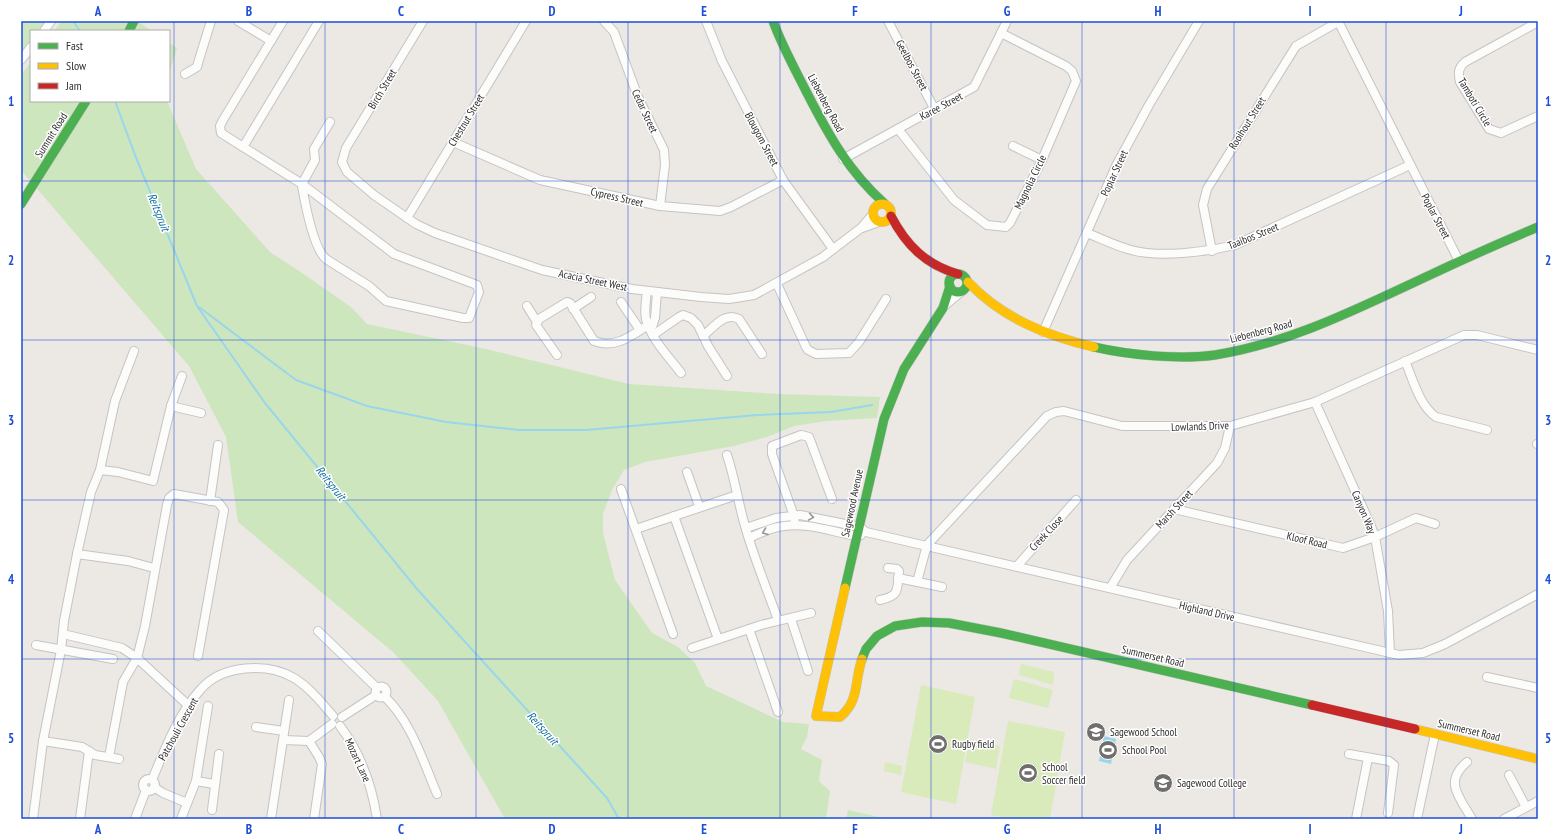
<svg xmlns="http://www.w3.org/2000/svg" width="1559" height="840" viewBox="0 0 1559 840" font-family="'PT Sans Narrow',sans-serif">
<rect width="100%" height="100%" fill="#ece8e4"/>
<g fill="#cee6be">
<polygon points="21,21 46,21 38,31 31,31 31,41 21,54"/>
<polygon points="62,21 137,21 152,31 54,31"/>
<polygon points="169,43 177,48 169,74"/>
<polygon points="31,62 31,101 167,101 196,169 270,252 305,275 351,307 367,324 486,349 629,384 777,394 880,397 877,418 826,421 794,426 767,437 734,446 645,462 624,470 612,490 603,514 603,533 615,580 652,633 678,647 695,663 706,686 783,722 809,724 807,737 801,749 822,760 819,781 830,791 826,819 505,819 438,701 394,653 238,522 226,437 189,366 21,170 21,75"/>
<polygon points="848,810 888,819 846,819"/>
</g>
<g fill="#d9eabb">
<polygon points="1021,664 1054,672 1053,685 1019,675"/>
<polygon points="1014,679 1053,690 1048,708 1009,698"/>
<polygon points="921,685 975,697 956,804 901,792"/>
<polygon points="1008,721 1065,732 1050,819 1013,819 991,815"/>
<polygon points="970,739 1000,746 996,769 965,762"/>
<polygon points="885,762 902,766 901,775 884,771"/>
</g>
<polygon fill="#99d6ec" points="1104,736 1116,739 1111,764 1099,761"/>
<g fill="none" stroke-linecap="round" stroke-linejoin="round">
<g stroke="#99d6ec" stroke-width="2">
<polyline points="73,21 80,31"/>
<polyline points="115,101 135,155 197,306 265,403 417,589 607,798 619,819"/>
<polyline points="199,307 296,380 367,406 446,422 519,430 586,430 757,415 831,412 872,405"/>
</g>
<g stroke="#c5c4c5" stroke-width="10">
<g id="street">
<polyline points="238,21 271,41"/>
<path d="M283,21L223,120L220,126L221,133L302,184L394,254L477,285L479,292L469,318H463L386,301L369,286L326,259C313,248 305,203 302,186V184L315,160L314,149L330,122"/>
<polyline points="423,21 346,148 342,162 347,172 374,195 416,224 435,233 542,270 632,289 701,297 729,299 754,295 823,257 861,228 873,214"/>
<polyline points="604,21 614,32 638,97 664,150 665,165 660,206"/>
<polyline points="706,21 722,61 783,180 833,249"/>
<polyline points="888,21 935,110"/>
<polyline points="1338,21 1459,261"/>
<path d="M1538,22L1465,62C1458,68 1458,73 1460,82L1489,129L1501,133L1538,116"/>
<polyline points="44,31 51,21"/>
<polyline points="21,60 31,47"/>
<polyline points="185,74 197,67 198,63 211,21"/>
<polyline points="898,129 954,200 987,225 1006,227 1010,223 1042,160 1076,81 1072,71 1066,66 1001,33"/>
<polyline points="453,142 540,180 660,206 720,211 731,207 783,180"/>
<polyline points="1013,146 1042,160"/>
<polyline points="243,147 319,21"/>
<polyline points="843,159 974,87 1007,21"/>
<polyline points="407,218 526,21"/>
<polyline points="862,228 879,222"/>
<path d="M1087,233C1102,239 1116,246 1131,250C1160,258 1205,252 1235,245L1410,165"/>
<polyline points="1212,251 1203,205 1207,189 1296,46 1338,22"/>
<polyline points="777,284 806,347 808,350 816,354 849,353 859,342 886,299"/>
<path d="M647,291C646,300 644,311 646,319C651,339 669,357 681,373"/>
<polyline points="621,302 640,330"/>
<polyline points="527,306 537,322"/>
<polyline points="943,307 961,292"/>
<polyline points="573,309 591,297"/>
<polyline points="651,329 655,318 657,292"/>
<polyline points="1043,332 1116,166 1149,105 1199,21"/>
<polyline points="653,335 679,317 683,315 691,318 698,325 708,346 727,376"/>
<path d="M703,336C713,328 725,311 739,319L762,354"/>
<path d="M557,355L536,325L539,319L567,302L570,303L594,341C615,349 631,336 648,325L653,324"/>
<path d="M1405,361C1413,379 1419,405 1436,417L1487,430"/>
<polyline points="1315,402 1371,526 1375,537 1388,611 1390,653"/>
<polyline points="171,406 201,413"/>
<polyline points="1537,444 1538,444"/>
<path d="M727,455C735,479 738,502 745,526C754,558 767,589 778,620"/>
<polyline points="100,470 115,401 134,351"/>
<polyline points="687,472 699,506"/>
<polyline points="621,489 673,634"/>
<polyline points="210,501 218,445"/>
<polyline points="1174,509 1343,548 1375,537 1416,518 1435,524"/>
<polyline points="674,516 718,639"/>
<polyline points="795,525 794,516 772,454 772,446 801,435 809,437 832,499"/>
<polyline points="746,528 776,518 800,515 860,527 866,532 1399,655 1423,653 1445,644 1538,594"/>
<polyline points="636,529 737,495"/>
<path d="M749,538C760,533 772,527 784,526C808,522 835,533 858,536L861,535"/>
<polyline points="77,554 91,492 100,470 118,472 153,481 171,406 182,376"/>
<polyline points="1017,566 1076,500"/>
<polyline points="898,578 942,587"/>
<polyline points="917,582 927,545 1047,416 1056,412 1064,411 1122,426 1230,426 1315,402 1464,335 1477,335 1538,350"/>
<polyline points="1110,588 1127,560 1217,463 1225,448 1230,426"/>
<path d="M880,600C900,596 897,590 899,571L897,569L888,568"/>
<polyline points="791,619 808,671"/>
<polyline points="749,629 778,712"/>
<polyline points="318,631 377,688"/>
<polyline points="63,634 122,648 137,658 189,706"/>
<polyline points="36,645 113,659"/>
<polyline points="692,648 761,625 811,613"/>
<polyline points="1487,677 1538,688"/>
<circle cx="381" cy="692" r="5.5"/>
<path d="M384,696C411,721 423,761 437,794"/>
<polyline points="342,717 376,695"/>
<path d="M340,726C361,754 372,785 377,819"/>
<polyline points="256,727 284,731"/>
<polyline points="283,740 309,741 332,724"/>
<polyline points="43,741 82,747 95,755 119,759"/>
<polyline points="309,741 319,757 322,764 314,819"/>
<polyline points="1349,754 1389,761 1394,765 1388,813"/>
<polyline points="109,757 123,682 137,658 145,626 167,505 169,498 174,494 218,502 224,510 198,656"/>
<path d="M1467,762C1443,782 1460,798 1472,819"/>
<polyline points="1509,775 1526,807"/>
<circle cx="149" cy="785" r="6"/>
<path d="M152,780C165,749 178,714 201,689C222,665 267,662 294,678C309,687 322,703 333,716"/>
<polyline points="196,781 214,784"/>
<polyline points="154,787 163,793 187,803"/>
<polyline points="212,810 219,754"/>
<polyline points="33,819 43,741 61,650 64,621 77,554 128,561 154,568"/>
<polyline points="80,819 89,751"/>
<polyline points="135,819 146,790"/>
<polyline points="181,819 196,781 208,706"/>
<polyline points="271,819 289,700"/>
<polyline points="1356,819 1368,758"/>
<polyline points="1417,819 1435,734"/>
<polyline points="1504,819 1538,801"/>
</g>
</g>
<g stroke="#c5c4c5" stroke-width="10">
<g id="fast">
<path d="M773,21C782,46 795,69 807,93C828,134 849,172 884,203"/>
<polyline points="129,31 134,21"/>
<polyline points="21,204 86,101"/>
<circle cx="958" cy="283" r="9"/>
<path d="M1094,347C1129,355 1179,360 1215,355C1291,343 1361,307 1430,275C1466,258 1502,242 1538,227"/>
<polyline points="845,588 884,419 904,369 943,308 950,286"/>
<polyline points="862,659 866,649 877,636 895,626 922,622 949,623 1001,633 1312,705"/>
</g>
</g>
<g stroke="#c5c4c5" stroke-width="10">
<g id="slow">
<circle cx="882" cy="213" r="9"/>
<path d="M968,282C1002,318 1047,336 1094,347"/>
<path d="M845,588L816,716L840,717C860,700 854,682 862,659"/>
<polyline points="1415,729 1538,759"/>
</g>
</g>
<g stroke="#c5c4c5" stroke-width="10">
<g id="jam">
<path d="M891,216C906,245 926,265 958,274"/>
<polyline points="1312,705 1415,729"/>
</g>
</g>
<use href="#street" stroke="#fcfcfb" stroke-width="8"/>
<use href="#fast" stroke="#4caf50" stroke-width="9"/>
<use href="#slow" stroke="#ffc107" stroke-width="9"/>
<use href="#jam" stroke="#c62828" stroke-width="9"/>
</g>
<defs><path id="oneway-chevron" d="M-2-3.5L2.5 0L-2 3.5" fill="none" stroke-width="1.6" stroke-linecap="round" stroke-linejoin="round"/></defs>
<g stroke="#959594">
<use href="#oneway-chevron" transform="translate(811 517) rotate(9)"/>
<use href="#oneway-chevron" transform="translate(765 532) rotate(159)"/>
</g>
<path fill="none" stroke="#1d4ed8" stroke-width="1" stroke-opacity="0.55" d="M174,21V819M325,21V819M476,21V819M628,21V819M780,21V819M931,21V819M1082,21V819M1234,21V819M1386,21V819M21,181H1538M21,340H1538M21,500H1538M21,659H1538"/>
<defs>
<g id="school-disc" transform="scale(1)"><circle r="9.5" fill="#706f6e" stroke="#fff"/><path d="M0-5L7-2L0 1L-7-2ZM-4 1L0 2.5L4 1V4Q0 6-4 4Z" fill="#fff"/></g>
<g id="stadium-disc" transform="scale(1)"><circle r="9.5" fill="#706f6e" stroke="#fff"/><path d="M0-5a6.5 5 0 1 0 0 10a6.5 5 0 1 0 0-10ZM-3.5-1.8h7v3.6h-7Z" fill="#fff"/></g>
</defs>
<g fill-rule="evenodd">
<use href="#school-disc" x="1096" y="732"/>
<use href="#stadium-disc" x="938" y="744"/>
<use href="#stadium-disc" x="1108" y="750"/>
<use href="#stadium-disc" x="1028" y="773"/>
<use href="#school-disc" x="1163" y="783"/>
</g>
<g text-anchor="middle" dominant-baseline="central" stroke-width="3" stroke-linejoin="round" paint-order="stroke">
<g font-size="11" fill="#2e2e2e" stroke="#fff">
<text transform="translate(912 65) rotate(62)">Geelbos Street</text>
<text transform="translate(382 89) rotate(-59)">Birch Street</text>
<text transform="translate(1475 102) rotate(59)">Tamboti Circle</text>
<text transform="translate(826 103) rotate(62)">Liebenberg Road</text>
<text transform="translate(941 106) rotate(-28)">Karee Street</text>
<text transform="translate(645 111) rotate(65)">Cedar Street</text>
<text transform="translate(466 120) rotate(-59)">Chestnut Street</text>
<text transform="translate(1247 123) rotate(-58)">Rooihout Street</text>
<text transform="translate(51 135) rotate(-58)">Summit Road</text>
<text transform="translate(762 139) rotate(62)">Blougom Street</text>
<text transform="translate(1114 173) rotate(-65)">Poplar Street</text>
<text transform="translate(1030 182) rotate(-64)">Magnolia Circle</text>
<text transform="translate(617 197) rotate(13)">Cypress Street</text>
<text transform="translate(1436 216) rotate(62)">Poplar Street</text>
<text transform="translate(1253 236) rotate(-22)">Taaibos Street</text>
<text transform="translate(593 280) rotate(12)">Acacia Street West</text>
<text transform="translate(1261 331) rotate(-15)">Liebenberg Road</text>
<text transform="translate(1200 426) rotate(-2)">Lowlands Drive</text>
<text transform="translate(852 503) rotate(-78)">Sagewood Avenue</text>
<text transform="translate(1174 509) rotate(-47)">Marsh Street</text>
<text transform="translate(1364 512) rotate(67)">Canyon Way</text>
<text transform="translate(1046 533) rotate(-47)">Creek Close</text>
<text transform="translate(1307 540) rotate(13)">Kloof Road</text>
<text transform="translate(1207 611) rotate(13)">Highland Drive</text>
<text transform="translate(1153 656) rotate(13)">Summerset Road</text>
<text transform="translate(178 729) rotate(-61)">Patchouli Crescent</text>
<text transform="translate(1469 730) rotate(13)">Summerset Road</text>
<text transform="translate(358 760) rotate(65)">Mozart Lane</text>
</g>
<g font-size="11" fill="#2e2e2e" stroke="#fff" text-anchor="start">
<text x="1110" y="732">Sagewood School</text>
<text x="952" y="744">Rugby field</text>
<text x="1122" y="750">School Pool</text>
<text x="1042" y="767">School<tspan x="1042" dy="13">Soccer field</tspan></text>
<text x="1177" y="783">Sagewood College</text>
</g>
<g font-size="12" font-style="italic" fill="#0d6fa3" stroke="#fff">
<text transform="translate(159 212) rotate(68)">Reitspruit</text>
<text transform="translate(331 483) rotate(51)">Reitspruit</text>
<text transform="translate(543 728) rotate(48)">Reitspruit</text>
</g>
</g>
<rect width="1559" height="840" fill="none" stroke="#ffffff" stroke-width="44"/>
<rect x="30" y="30" width="140" height="72" fill="#ffffff" stroke="#ababab"/>
<rect x="38" y="43" width="20" height="6" fill="#4caf50" stroke="#ababab"/>
<text x="66" y="50" font-size="12" fill="#2e2e2e">Fast</text>
<rect x="38" y="63" width="20" height="6" fill="#ffc107" stroke="#ababab"/>
<text x="66" y="70" font-size="12" fill="#2e2e2e">Slow</text>
<rect x="38" y="83" width="20" height="6" fill="#c62828" stroke="#ababab"/>
<text x="66" y="90" font-size="12" fill="#2e2e2e">Jam</text>
<rect x="22" y="22" width="1515" height="796" fill="none" stroke="#1d4ed8" stroke-width="1.5"/>
<g font-size="13" text-anchor="middle" font-weight="bold" fill="#1d4ed8">
<text x="98" y="16">A</text>
<text x="249" y="16">B</text>
<text x="401" y="16">C</text>
<text x="552" y="16">D</text>
<text x="704" y="16">E</text>
<text x="855" y="16">F</text>
<text x="1007" y="16">G</text>
<text x="1158" y="16">H</text>
<text x="1310" y="16">I</text>
<text x="1461" y="16">J</text>
<text x="11" y="106">1</text>
<text x="1548" y="106">1</text>
<text x="11" y="265">2</text>
<text x="1548" y="265">2</text>
<text x="11" y="425">3</text>
<text x="1548" y="425">3</text>
<text x="11" y="584">4</text>
<text x="1548" y="584">4</text>
<text x="11" y="743">5</text>
<text x="1548" y="743">5</text>
<text x="98" y="834">A</text>
<text x="249" y="834">B</text>
<text x="401" y="834">C</text>
<text x="552" y="834">D</text>
<text x="704" y="834">E</text>
<text x="855" y="834">F</text>
<text x="1007" y="834">G</text>
<text x="1158" y="834">H</text>
<text x="1310" y="834">I</text>
<text x="1461" y="834">J</text>
</g>
</svg>
